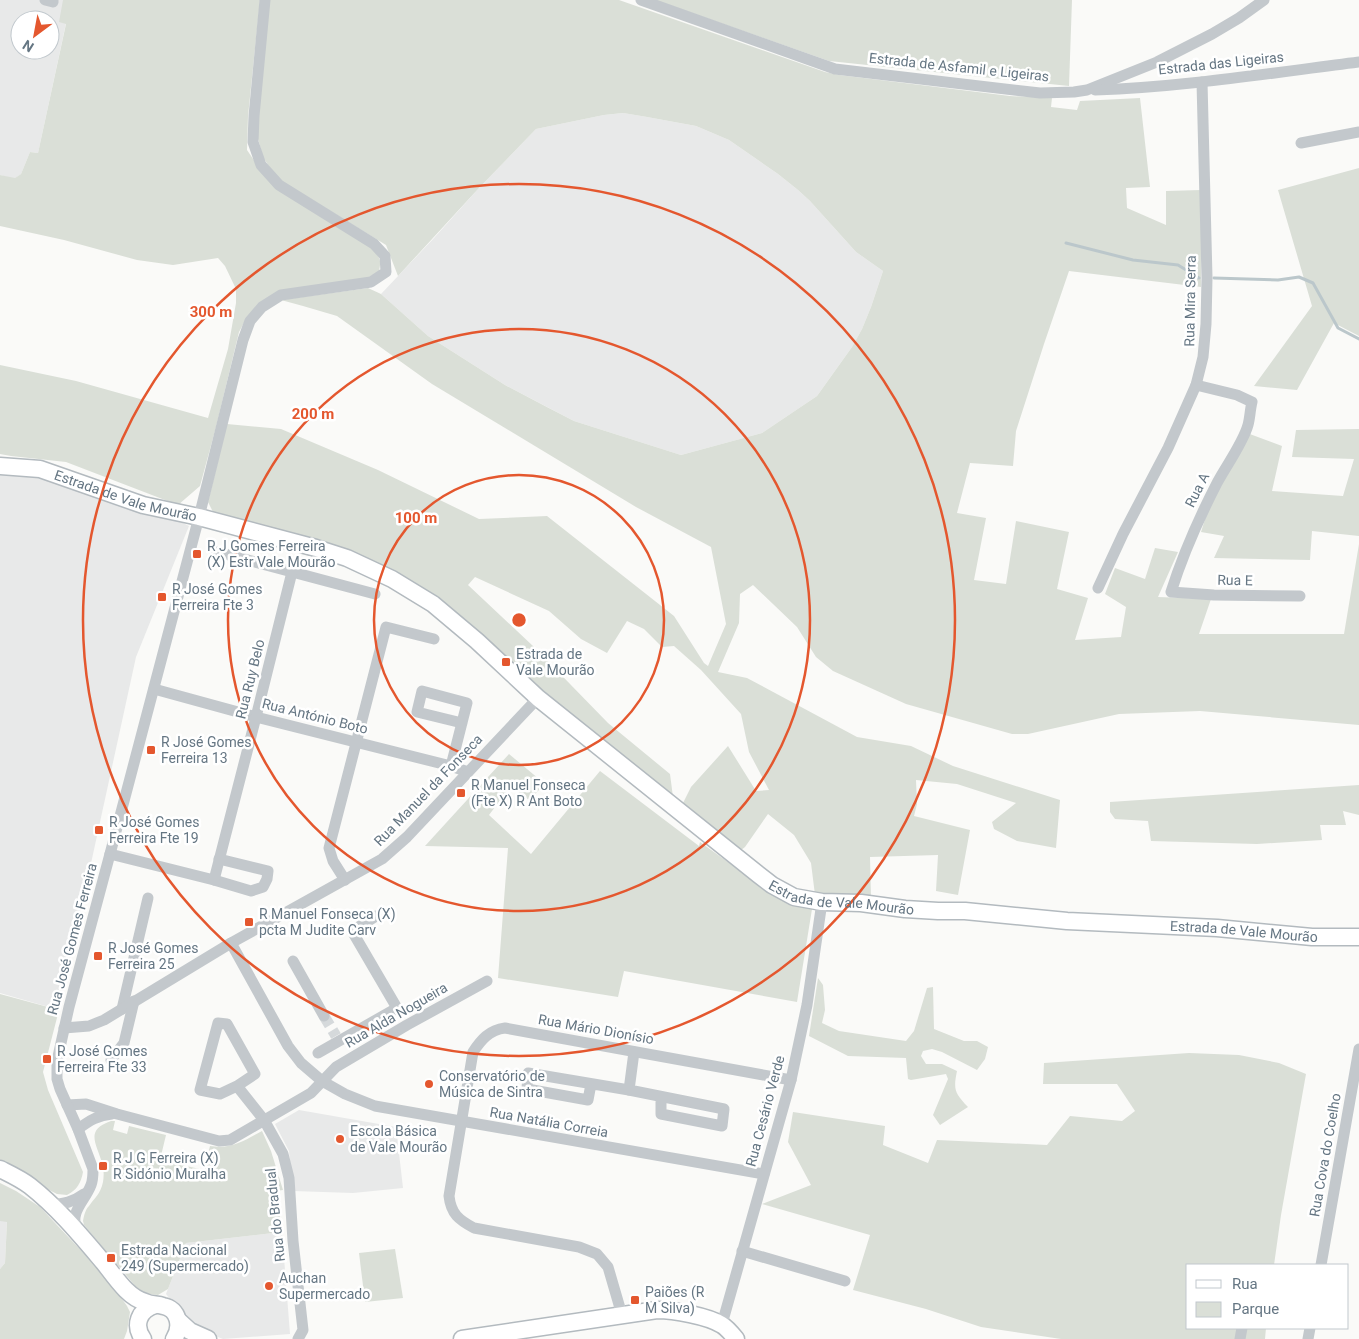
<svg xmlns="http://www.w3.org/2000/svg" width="1359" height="1339" viewBox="0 0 1359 1339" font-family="Roboto,sans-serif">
<rect width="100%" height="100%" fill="#fafaf8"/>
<g fill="#e8e9e9" fill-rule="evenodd">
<path d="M0,0H71L38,153L30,152L21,174L14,179L0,175ZM20,20H50V50H20Z"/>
<polygon points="623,113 647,117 696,126 729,140 778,174 798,190 810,201 856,252 883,271 871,307 862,329 852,347 817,396 762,433 681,455 574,421 505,385 428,336 381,294 434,238 479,188 536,129 604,115"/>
<polygon points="0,470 49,477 179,521 189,526 136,657 59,1010 0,993"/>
<polygon points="299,1110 396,1127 403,1188 353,1193 293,1191 289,1151 275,1124"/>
<polygon points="0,1221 7,1221 5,1263 0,1269"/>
<polygon points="282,1232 290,1334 223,1339 205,1332 190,1323 166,1294 186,1243"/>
</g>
<g fill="#dadfd7">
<path d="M63,0H260L248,116L247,150L260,169L371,247C379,257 382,258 379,271L368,278L281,291L247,317L239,332L216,427L200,486L178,505L66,462L11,456L0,454V365L76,381L208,418L228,349L236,303V289L225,266L218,258L173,265L137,260L64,240L0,226V175L15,178L21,174L30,152L38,153L66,24L59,22Z"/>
<polygon points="269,0 619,0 825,72 839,75 1010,96 1052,98 1051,107 1077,110 1080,101 1140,98 1150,187 1126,188 1127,208 1166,225 1166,191 1201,190 1201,287 1069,271 1044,344 1016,431 1013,466 970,463 957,513 986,518 974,580 1006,584 1016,521 1069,532 1057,589 1088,598 1075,640 1121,637 1126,607 1105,594 1115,568 1145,579 1155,548 1178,552 1158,597 1211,599 1199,634 1344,634 1359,544 1359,725 1200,711 1119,714 1028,734 1012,734 906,704 833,671 816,657 797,627 753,585 740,594 739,623 718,672 747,678 857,737 911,746 953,766 1060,800 1056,848 1017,841 994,829 992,822 1016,803 957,784 916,780 917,804 914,816 970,830 958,895 936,891 938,855 870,857 871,898 815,895 811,863 794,835 768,814 745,847 740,851 682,805 691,787 728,746 756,791 769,790 749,752 741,714 701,670 674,646 662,647 644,629 627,621 607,653 581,639 549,611 475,577 468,585 533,646 608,723 670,774 673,797 535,687 436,598 371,560 333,546 219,516 213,512 208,502 227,424 281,429 378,470 479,519 547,516 674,616 704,663 708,666 726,624 711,547 636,507 432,384 337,316 303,306 281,300 368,288 381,294 428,336 505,385 545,406 574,421 681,455 762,433 817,396 852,347 862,329 871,307 883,271 856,252 810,201 798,190 778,174 729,140 696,126 647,117 623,113 604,115 536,129 479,188 398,276 386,245 283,182 272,171 263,157 257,135"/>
<polygon points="655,0 1072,0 1069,86 829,61"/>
<polygon points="1359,168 1359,336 1334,323 1297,390 1254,386 1312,306 1278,190"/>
<polygon points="1359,429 1359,536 1312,531 1310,560 1214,558 1224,536 1201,532 1208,510 1247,433 1282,446 1272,491 1343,496 1354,459 1292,457 1296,430"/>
<polygon points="509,754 545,784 529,800 511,786 489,815 531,854 600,771 699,846 700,842 771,893 792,902 812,909 797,1002 624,971 618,997 498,978 508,848 425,846"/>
<polygon points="1359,785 1359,815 1343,811 1346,825 1320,825 1322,840 1257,844 1151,841 1148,821 1115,819 1110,812 1110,802"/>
<path d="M818,978L823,985L825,1010L822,1023L839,1031L906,1041L914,1031L927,988L933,987L934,1029L964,1041H977L988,1047L985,1059L977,1070L942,1052L932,1049L923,1051L921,1056L926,1064H942L957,1071C953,1090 955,1093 968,1107L940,1125L933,1115L948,1079L946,1074L911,1080L908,1079L906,1058L848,1056L809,1036Z"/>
<path d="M0,994L59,1010L43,1072L48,1090L83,1172C81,1183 77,1190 67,1195L57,1194L0,1165Z"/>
<polygon points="1189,1053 1239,1055 1279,1063 1306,1074 1281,1215 1274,1265 1188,1265 1188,1328 1266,1328 1265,1339 1061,1339 981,1327 926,1309 853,1290 870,1235 762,1204 811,1185 788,1142 793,1112 885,1126 883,1145 928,1163 937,1140 1047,1145 1070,1116 1122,1121 1135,1111 1117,1084 1043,1084 1044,1063"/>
<path d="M111,1121H115L113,1130L127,1134L129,1126L166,1135L160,1160L204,1170L210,1146C233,1149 243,1141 262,1131L271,1151L283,1190L276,1191L282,1232L186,1243L168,1289L158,1295L147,1294L136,1287L84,1225L83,1221C84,1216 85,1210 89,1206C95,1197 100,1195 103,1182C104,1176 104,1169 102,1163C97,1144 84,1130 111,1121Z"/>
<polygon points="0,1183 16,1191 40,1207 107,1278 127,1306 130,1312 127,1331 124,1339 0,1339 0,1269 5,1263 7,1222 0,1221"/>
<polygon points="395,1249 403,1298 365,1302 359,1253"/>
</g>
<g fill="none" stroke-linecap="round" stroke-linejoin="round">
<g stroke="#bbc7cb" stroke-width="3">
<polyline points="1066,243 1133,260 1178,265 1199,278"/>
<polyline points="1214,278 1278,280 1299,277 1313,283 1338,328 1359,339"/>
</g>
<polyline stroke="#d5d9db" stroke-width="11" stroke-dasharray="11 5.5" stroke-linecap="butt" points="324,1016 336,1036"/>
<g stroke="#b3babf" stroke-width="19">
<g id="secondary">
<path id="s1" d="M0,466L40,469L143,505L199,517L316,548L347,558L392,579L433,604L477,641L538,698L759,875L772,885L794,897L822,902L861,903L905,909L938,911H965L1067,921L1217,928L1312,937H1359"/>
<path d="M0,1169C10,1174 21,1179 30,1186C58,1208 81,1236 104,1263C111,1272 118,1282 126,1290C131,1295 138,1300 145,1302C151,1305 157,1304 163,1306C179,1309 182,1327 174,1339"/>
<polyline points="179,1321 190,1331 208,1339"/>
<path d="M143,1339C133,1325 139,1310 155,1305"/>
<path d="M462,1339L657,1310C673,1310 708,1316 722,1325C727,1328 732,1334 736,1339"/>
</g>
</g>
<g stroke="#c3c8cc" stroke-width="11">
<polyline points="45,0 53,2 53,0"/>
<polyline points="641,0 835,69 1040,93 1074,92 1087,90 1157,62 1212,34 1239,18 1264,0"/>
<path d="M1095,90C1183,87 1271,73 1359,62"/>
<polyline points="1301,143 1359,132"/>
<path d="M1196,385L1237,395L1252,402C1250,410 1250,418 1248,425C1243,443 1226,466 1217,483C1199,518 1183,554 1171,592L1214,595L1300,596"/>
<polyline points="214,551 375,594"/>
<polyline points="1098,588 1123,534 1168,448 1196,385 1203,357 1206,324 1207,278 1202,82"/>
<polyline points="154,689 256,717 451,766 468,772"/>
<polyline points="451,766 467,703 422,691 417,712 462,723"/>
<polyline points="110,854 214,880 251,891 263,887 267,879 268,871 219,859"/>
<polyline points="214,880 256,717 292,572"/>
<polyline points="345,880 333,861 329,848 386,627 434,639"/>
<polyline points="231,943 288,1046 301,1063 322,1081 345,1094 375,1106 764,1174"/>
<polyline points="293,961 324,1016"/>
<polyline points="122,1009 148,898"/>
<polyline points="64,1028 89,1026 104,1020 231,943 382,859 407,837 538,698"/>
<polyline points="634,1052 629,1090 724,1109 722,1126 661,1114 661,1097"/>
<polyline points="318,1053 397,1008 352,931 376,916"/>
<polyline points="111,1060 124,1043 134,1001"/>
<polyline points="591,1084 588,1100 527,1089 528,1073 629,1090"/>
<polyline points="237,1086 220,1094 200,1090 218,1023 227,1024 255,1074 237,1086 264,1120 283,1154 289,1178 293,1241 303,1330 298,1339"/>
<polyline points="67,1105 86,1104 117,1114 219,1141 230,1140 311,1093 336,1067 407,1025 487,981"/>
<path d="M78,1129C89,1121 98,1115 112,1114"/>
<path d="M51,1205C64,1204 73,1202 84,1194"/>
<path d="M77,1230C69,1212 85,1201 91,1185C93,1180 93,1175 93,1169L78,1129L60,1089L57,1079V1061L69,1007L110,854L199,517L243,340L250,321L262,307L281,295L371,282L386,272L385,256L374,244L279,185L261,165L253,142L254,116L265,0"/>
<polyline points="742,1251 845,1281"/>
<polyline points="1321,1265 1359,1049"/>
<path d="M622,1315L608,1267L597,1254L579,1247L474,1228C459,1220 451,1214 449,1196L473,1052C481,1040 489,1030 505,1028L791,1080"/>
<polyline points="722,1324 791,1080 807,1005 822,902"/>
<polyline points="1240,1339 1242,1328"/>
<polyline points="1308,1339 1310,1328"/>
</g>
<use href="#secondary" stroke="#fff" stroke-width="16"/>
</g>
<g fill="none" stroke="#e4572e" stroke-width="2.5">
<circle cx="519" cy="620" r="145"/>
<circle cx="519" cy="620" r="291"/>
<circle cx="519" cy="620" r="436"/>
</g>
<g fill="#e4572e" stroke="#fff" stroke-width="2">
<rect x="192" y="549" width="10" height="10" rx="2.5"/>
<rect x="157" y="592" width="10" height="10" rx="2.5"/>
<rect x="501" y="657" width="10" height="10" rx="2.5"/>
<rect x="146" y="745" width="10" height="10" rx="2.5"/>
<rect x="456" y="788" width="10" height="10" rx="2.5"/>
<rect x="94" y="825" width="10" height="10" rx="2.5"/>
<rect x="244" y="917" width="10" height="10" rx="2.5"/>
<rect x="93" y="951" width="10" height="10" rx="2.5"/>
<rect x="42" y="1054" width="10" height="10" rx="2.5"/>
<circle cx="429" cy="1084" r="5"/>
<circle cx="340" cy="1139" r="5"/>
<rect x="98" y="1161" width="10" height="10" rx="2.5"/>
<rect x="106" y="1253" width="10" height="10" rx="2.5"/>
<circle cx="269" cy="1286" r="5"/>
<rect x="630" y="1295" width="10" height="10" rx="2.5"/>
</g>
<g text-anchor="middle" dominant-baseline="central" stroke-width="5" stroke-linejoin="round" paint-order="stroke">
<g font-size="14" fill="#657683" stroke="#fff">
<text transform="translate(1221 63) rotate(-6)">Estrada das Ligeiras</text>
<text transform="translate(959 67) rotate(6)">Estrada de Asfamil e Ligeiras</text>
<text transform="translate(1190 301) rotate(-89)">Rua Mira Serra</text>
<text transform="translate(1197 490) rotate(-63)">Rua A</text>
<text stroke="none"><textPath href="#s1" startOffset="130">Estrada de Vale Mourão</textPath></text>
<text transform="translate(1235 580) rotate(1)">Rua E</text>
<text transform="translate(250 679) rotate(-76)">Rua Ruy Belo</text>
<text transform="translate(315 716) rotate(14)">Rua António Boto</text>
<text transform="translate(428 790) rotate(-46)">Rua Manuel da Fonseca</text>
<text stroke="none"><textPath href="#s1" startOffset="970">Estrada de Vale Mourão</textPath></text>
<text stroke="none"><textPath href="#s1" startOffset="1375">Estrada de Vale Mourão</textPath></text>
<text transform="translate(72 939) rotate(-75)">Rua José Gomes Ferreira</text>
<text transform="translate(396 1015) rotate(-30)">Rua Alda Nogueira</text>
<text transform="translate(596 1029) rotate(10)">Rua Mário Dionísio</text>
<text transform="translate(765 1111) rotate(-75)">Rua Cesário Verde</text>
<text transform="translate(549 1122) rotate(10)">Rua Natália Correia</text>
<text transform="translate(1325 1155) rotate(-80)">Rua Cova do Coelho</text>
<text transform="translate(275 1215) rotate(-96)">Rua do Bradual</text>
</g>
<g font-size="14" fill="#657683" stroke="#fff" text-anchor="start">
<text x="207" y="546">R J Gomes Ferreira<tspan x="207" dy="16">(X) Estr Vale Mourão</tspan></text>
<text x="172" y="589">R José Gomes<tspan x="172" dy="16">Ferreira Fte 3</tspan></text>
<text x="516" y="654">Estrada de<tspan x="516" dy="16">Vale Mourão</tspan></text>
<text x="161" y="742">R José Gomes<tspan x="161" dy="16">Ferreira 13</tspan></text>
<text x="471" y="785">R Manuel Fonseca<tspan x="471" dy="16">(Fte X) R Ant Boto</tspan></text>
<text x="109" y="822">R José Gomes<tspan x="109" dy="16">Ferreira Fte 19</tspan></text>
<text x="259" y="914">R Manuel Fonseca (X)<tspan x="259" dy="16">pcta M Judite Carv</tspan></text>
<text x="108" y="948">R José Gomes<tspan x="108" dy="16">Ferreira 25</tspan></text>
<text x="57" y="1051">R José Gomes<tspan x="57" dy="16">Ferreira Fte 33</tspan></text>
<text x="439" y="1076">Conservatório de<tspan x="439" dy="16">Música de Sintra</tspan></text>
<text x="350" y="1131">Escola Básica<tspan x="350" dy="16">de Vale Mourão</tspan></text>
<text x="113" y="1158">R J G Ferreira (X)<tspan x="113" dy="16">R Sidónio Muralha</tspan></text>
<text x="121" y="1250">Estrada Nacional<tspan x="121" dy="16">249 (Supermercado)</tspan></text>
<text x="279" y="1278">Auchan<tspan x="279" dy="16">Supermercado</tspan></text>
<text x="645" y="1292">Paiões (R<tspan x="645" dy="16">M Silva)</tspan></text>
</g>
</g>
<circle cx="519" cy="620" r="8" fill="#e4572e" stroke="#fff" stroke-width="2.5"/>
<g font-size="15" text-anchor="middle" font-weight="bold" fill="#e4572e" stroke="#fff" stroke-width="5" stroke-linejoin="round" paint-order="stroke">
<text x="211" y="317">300 m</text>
<text x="313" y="419">200 m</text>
<text x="416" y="523">100 m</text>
</g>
<rect x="1186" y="1264" width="162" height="65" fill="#ffffff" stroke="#c1c8cd"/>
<rect x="1196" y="1280" width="25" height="8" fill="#ffffff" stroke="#c1c8cd"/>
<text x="1232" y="1289" font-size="15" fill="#657683">Rua</text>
<rect x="1196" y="1302" width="25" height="15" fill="#dadfd7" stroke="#c1c8cd"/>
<text x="1232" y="1314" font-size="15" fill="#657683">Parque</text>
<g transform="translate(35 35) rotate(212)"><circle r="24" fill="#ffffff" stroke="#c1c8cd"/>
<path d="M0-4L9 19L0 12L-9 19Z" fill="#e4572e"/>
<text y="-8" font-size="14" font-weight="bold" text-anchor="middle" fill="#657683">N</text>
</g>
</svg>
